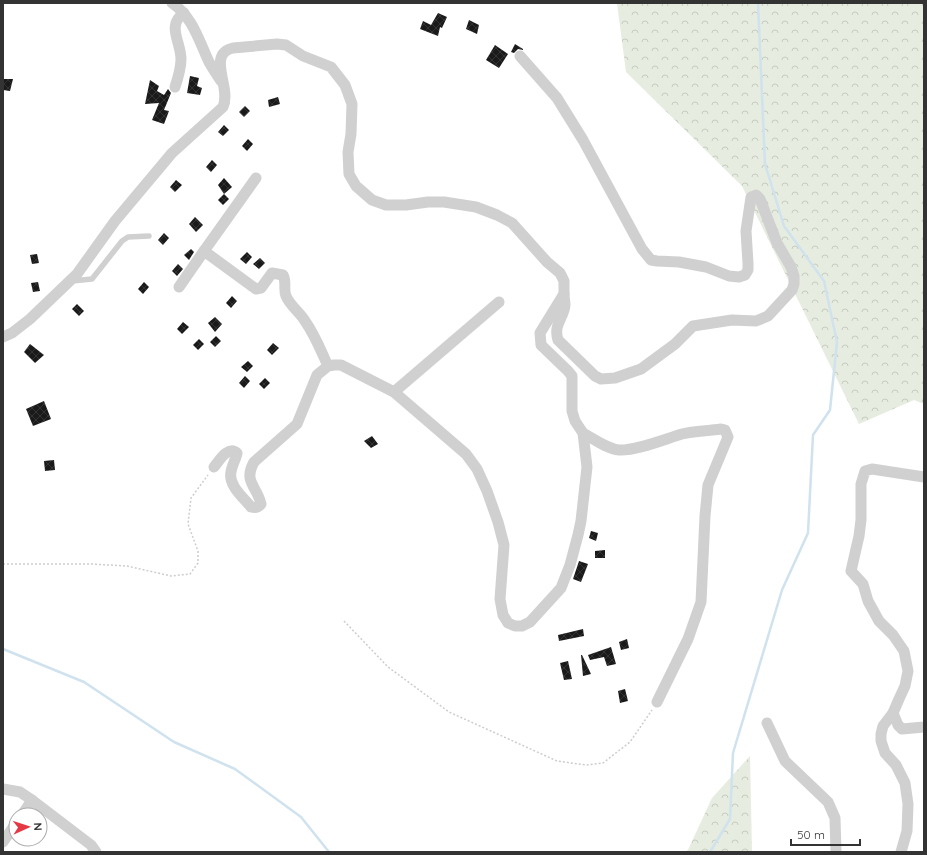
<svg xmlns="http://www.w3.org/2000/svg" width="927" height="855" viewBox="0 0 927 855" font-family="Quicksand,sans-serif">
<defs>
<pattern id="forest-crowns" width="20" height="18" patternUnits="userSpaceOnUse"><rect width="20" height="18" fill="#e6ecdf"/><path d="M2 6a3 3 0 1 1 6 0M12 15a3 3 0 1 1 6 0" fill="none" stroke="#c6cbc0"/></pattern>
<pattern id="building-cross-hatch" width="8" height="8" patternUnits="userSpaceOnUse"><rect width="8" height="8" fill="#1a1a1a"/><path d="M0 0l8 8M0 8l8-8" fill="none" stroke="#333"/></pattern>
</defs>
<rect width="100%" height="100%" fill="#fff"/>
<g fill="url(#forest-crowns)">
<polygon points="617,3 924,3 924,404 914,400 859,424 742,186 626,72"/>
<polygon points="750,756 752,852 687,852 712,798"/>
</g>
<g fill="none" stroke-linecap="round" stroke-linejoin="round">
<g stroke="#cfe2ee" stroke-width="2.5">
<polyline points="3,649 84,682 174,742 235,769 301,817 329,852"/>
<polyline points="710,852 730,819 733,753 782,590 808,533 813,435 830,410 837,342 824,281 784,226 765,164 758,3"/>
</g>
</g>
<g fill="url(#building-cross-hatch)">
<polygon points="438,13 447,17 442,28 440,27 438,36 420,29 423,21 431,25"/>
<polygon points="469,20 479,25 477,34 466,29"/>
<polygon points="515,44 523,49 523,50 518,49 514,53 511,52"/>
<polygon points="495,45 508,54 499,68 486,60"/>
<polygon points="190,76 199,78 197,86 202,88 200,95 187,93"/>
<polygon points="3,79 13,79 10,91 3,90"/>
<polygon points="150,80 159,86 157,91 164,95 168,89 171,93 164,110 169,111 164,124 152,120 159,103 145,104"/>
<polygon points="278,97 280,104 269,107 268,100"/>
<polygon points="245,106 250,111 244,117 239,112"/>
<polygon points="224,125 229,130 223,136 218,132"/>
<polygon points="248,139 253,144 247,151 242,146"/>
<polygon points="212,160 217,165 211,172 206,167"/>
<polygon points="224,178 232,187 224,194 218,185"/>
<polygon points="176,180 182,185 175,192 170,187"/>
<polygon points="224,194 229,199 223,205 218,200"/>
<polygon points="195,217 203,225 196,232 189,224"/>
<polygon points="164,233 169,238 163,245 158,240"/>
<polygon points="191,249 194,252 189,260 184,255"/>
<polygon points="247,252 252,257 246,264 240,259"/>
<polygon points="37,254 39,263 32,264 30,255"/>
<polygon points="260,258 265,263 259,269 253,264"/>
<polygon points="178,264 183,269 177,276 172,271"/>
<polygon points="38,282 40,291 33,292 31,283"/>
<polygon points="144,282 149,287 143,294 138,289"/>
<polygon points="232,296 237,301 231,308 226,303"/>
<polygon points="77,304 84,311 79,316 72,309"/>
<polygon points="215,317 222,324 215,332 208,323"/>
<polygon points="183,322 189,327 182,334 177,329"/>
<polygon points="216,336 221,341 215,347 210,342"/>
<polygon points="199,339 204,344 198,350 193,345"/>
<polygon points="273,343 279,348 272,355 267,350"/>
<polygon points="30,344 44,355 35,363 24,352"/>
<polygon points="248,361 253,366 247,372 241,367"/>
<polygon points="245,376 250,381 244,388 239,383"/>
<polygon points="265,378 270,383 264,389 259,384"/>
<polygon points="44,401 51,419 33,426 26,409"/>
<polygon points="372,436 378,444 371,448 364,441"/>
<polygon points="54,460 55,470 45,471 44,461"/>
<polygon points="591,531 598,533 596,541 589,538"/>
<polygon points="605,550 605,558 595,558 595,551"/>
<polygon points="579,561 588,564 581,582 573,579"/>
<polygon points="583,629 584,636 559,641 558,635"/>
<polygon points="627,639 629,648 621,650 619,642"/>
<polygon points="611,647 616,664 607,666 604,657 590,660 588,655"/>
<polygon points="581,655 582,655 591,674 583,676"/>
<polygon points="568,661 572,679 564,680 560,663"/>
<polygon points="625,689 628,701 620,703 618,691"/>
</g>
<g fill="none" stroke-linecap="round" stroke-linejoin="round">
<g stroke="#cdcdcd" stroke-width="1.5" stroke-dasharray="2 2" stroke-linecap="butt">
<polyline points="3,564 91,564 127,566 171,576 190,574 198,563 198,551 188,524 191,498 208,475"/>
<polyline points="344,621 388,667 449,712 557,761 586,765 603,763 630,742 652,710"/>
</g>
<polyline stroke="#d0d0d0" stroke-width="5.5" points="72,281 92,279 122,241 128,237 149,236"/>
<g stroke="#d0d0d0" stroke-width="11">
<path d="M172,3C193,17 199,41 209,62C213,69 217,75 221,81"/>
<path d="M520,56L557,98L583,140L642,249L651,260L657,261L679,262L706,267L729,276L739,277L745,275L748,270V263L746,231L751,197L756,195L760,199L777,243L791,267L794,276V284L792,290L768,316L756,321L732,320L693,326L675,344L641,369L615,378L601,379L595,376L558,340C553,324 564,318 565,305C565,301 564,298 564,294"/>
<path d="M175,87C178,78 181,69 181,59C181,42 166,25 184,13"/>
<path d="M256,178L204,251L256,289L261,288L272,273L283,275C287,282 283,289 286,296C290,306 300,312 305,321C315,335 321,351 328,366"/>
<polyline points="179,287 204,251"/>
<path d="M3,337L12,333L30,319L77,274L115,221L172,153L223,107C232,88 206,54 233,48L277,44L286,45L303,56L331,67L345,85L352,104L351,134L348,152L349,174L356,186L372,200L386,205H406L428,202H444L476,207L497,215L512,223L547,262L560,273L564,281V294L540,333L541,345L568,371L572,376V411L575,421L583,433L587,467L581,521L578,535L570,565L561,588L530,622L522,626H515L508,623L503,615L500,599L504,545L498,522L487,491L477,469L466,454L394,392L341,365H334L328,366L317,375L297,424L254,462C243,482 257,486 261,504C258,508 255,508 251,507C243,497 228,485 231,472C232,465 236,459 237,453C228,445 219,461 214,467"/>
<polyline points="394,392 499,302"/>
<path d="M583,433C594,439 607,449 619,450C636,451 665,439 682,434C694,431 708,431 721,429L725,430L728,437L708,485L705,516L701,602L688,639L657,702"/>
<polyline points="893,713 898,725 902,729 924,727"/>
<polyline points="767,723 785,761 828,802 835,818 836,852"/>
<polyline points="3,789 20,792 32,800 91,845 96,852"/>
<polyline points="22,815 32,800"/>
<polyline points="3,842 16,823"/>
<polyline points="901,852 907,831 908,804 905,783 896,765 885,753 881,741 881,734 883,726 893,713 899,699 905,686 908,671 904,651 893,635 879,621 868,601 863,584 851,571 859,536 861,520 861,484 865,471 872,469 924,477"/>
</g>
</g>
<rect width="927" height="855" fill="none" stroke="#333333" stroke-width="8"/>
<g transform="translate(28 827) rotate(87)"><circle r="19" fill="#ffffff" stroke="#adadad"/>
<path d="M0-3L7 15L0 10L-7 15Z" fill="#e63946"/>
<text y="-6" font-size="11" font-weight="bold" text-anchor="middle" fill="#333333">N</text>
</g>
<path d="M791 839v6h69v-6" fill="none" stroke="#333333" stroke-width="2"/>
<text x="797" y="839" font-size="12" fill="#333333" stroke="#ffffff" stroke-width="3" paint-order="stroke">50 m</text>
</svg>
